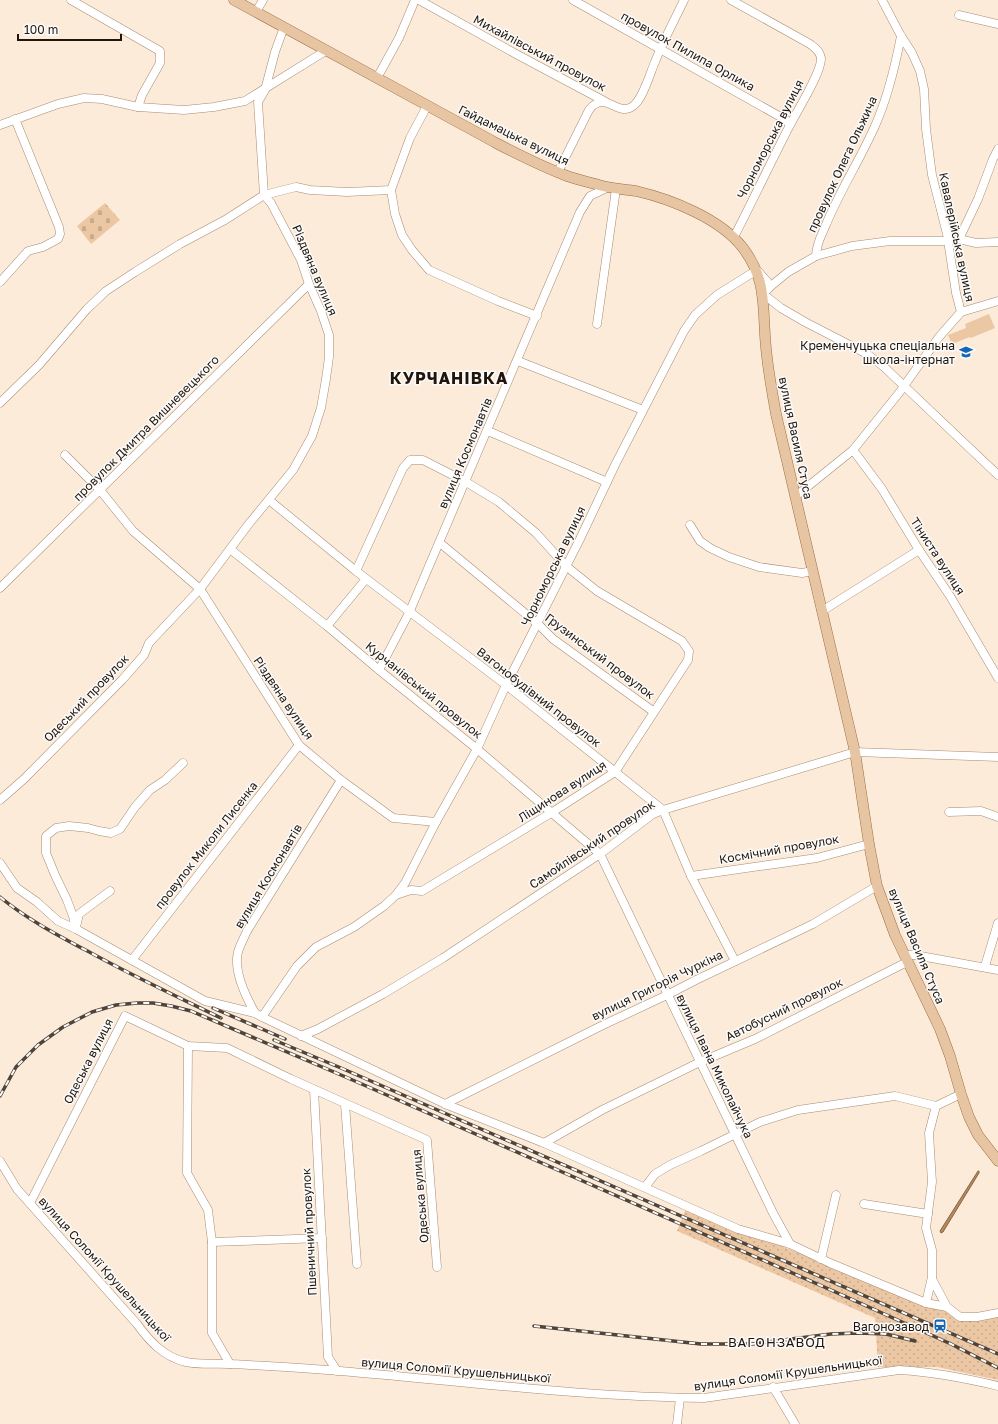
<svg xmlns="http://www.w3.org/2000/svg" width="998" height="1424" viewBox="0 0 998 1424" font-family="'Golos Text',sans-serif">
<defs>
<pattern id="grass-dots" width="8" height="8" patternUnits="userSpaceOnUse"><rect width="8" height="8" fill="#ecc7a4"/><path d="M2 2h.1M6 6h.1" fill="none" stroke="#caaa8c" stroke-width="1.8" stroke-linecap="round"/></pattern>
<pattern id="cemetery-stones" width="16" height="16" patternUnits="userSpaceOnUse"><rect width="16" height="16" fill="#ecc7a4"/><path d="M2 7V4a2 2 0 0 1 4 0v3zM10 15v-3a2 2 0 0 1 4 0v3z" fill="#caaa8c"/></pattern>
</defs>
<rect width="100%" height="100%" fill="#fdebda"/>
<polygon fill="url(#grass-dots)" points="686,1208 939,1309 947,1310 960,1320 998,1316 998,1380 937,1367 878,1367 875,1318 677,1231"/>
<polygon fill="url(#cemetery-stones)" points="105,203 120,220 91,244 77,226"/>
<polygon fill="#ecc7a4" points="989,314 995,328 971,338 970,337 952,344 948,335 966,328 965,324"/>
<polygon fill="#b5895d" stroke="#864" points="978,1171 979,1171 979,1173 943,1232 941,1233 940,1231"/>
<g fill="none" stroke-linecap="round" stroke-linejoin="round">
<g stroke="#a78c72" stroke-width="9">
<g id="minor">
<polyline points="71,0 160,51 160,63 142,95 138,107"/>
<polyline points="419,0 516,54 606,102"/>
<polyline points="573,0 786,120 790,125"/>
<path d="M731,0L810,44C815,48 820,51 821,58C822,72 797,111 790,125C771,162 753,200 734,237"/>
<polyline points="256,12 263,0"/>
<polyline points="959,15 998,24"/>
<polyline points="377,78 399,38 415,0"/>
<polyline points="427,106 410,138 391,190 395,214 402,235 412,250 429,270 498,301 537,316"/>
<polyline points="0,125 58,104 84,98 102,99 138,107 184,110 214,107 245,101 327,50"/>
<path d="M558,172L589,110C605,89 618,118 633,106C643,99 650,73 655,62C663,41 674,21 684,0"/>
<polyline points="959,239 978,199 993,159 998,149"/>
<path d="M816,256C816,245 821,236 825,227C839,192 860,160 875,126C888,97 895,67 901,36"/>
<polyline points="0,282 28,251 43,247 58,239 60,234 59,227 15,119"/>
<polyline points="771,286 763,294 781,308 805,322 867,354 883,366 998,475"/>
<polyline points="961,312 998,301"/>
<polyline points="597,324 616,189"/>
<polyline points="518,361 643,410"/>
<polyline points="0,403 39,365 87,309 106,291 135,272 180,244 225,220 264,195 296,187 310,190 347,192 391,190"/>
<polyline points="488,431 607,482"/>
<polyline points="853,450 882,489 919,550 950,596 998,678"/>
<polyline points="65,455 100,490 133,531 200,589 299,745 341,780 393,818 436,822"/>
<polyline points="796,496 853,450 899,393 939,337 961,312 956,293 947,234 932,175 926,129 924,89 920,71 912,53 901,36 882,0"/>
<polyline points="269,500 356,571 506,685 663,810 691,876 735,961"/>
<polyline points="690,525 700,541 710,548 729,557 759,567 802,573 813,571"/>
<polyline points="440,543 538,624 553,639 654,712"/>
<polyline points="230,549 327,626 379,670 477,749 600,854 773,1213 790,1244"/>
<polyline points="0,588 309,284"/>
<polyline points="822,611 919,550"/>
<polyline points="327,626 366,579"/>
<polyline points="379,670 409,613 580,212 590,196 607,188"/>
<polyline points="0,800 24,779 122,680 144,655 149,643 200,589 248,525 293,470 312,436 321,408 326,379 329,357 329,335 321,311 309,284 301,260 271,203 264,195 258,102 265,90 275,52 284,27"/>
<polyline points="949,812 981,811 998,817"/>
<polyline points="0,863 17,888 37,902 58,921 76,929 205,1001 255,1013 262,1017 445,1104 544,1143 738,1229 790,1244 830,1263 926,1303"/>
<polyline points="691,876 817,858 869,844"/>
<polyline points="396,895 405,883 436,822 477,749 506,685 580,539 615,465 684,331 695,315 717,295 757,270 771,286 788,272 816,256 852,246 890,241 948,241 959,239 976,243 998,242"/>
<polyline points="76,927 79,914 110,891"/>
<polyline points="76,929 73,916 67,900 55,875 46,853 46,836 56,828 69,826 88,828 99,831 111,833 120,829 135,807 150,790 165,780 183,763"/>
<polyline points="904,955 915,955 998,970"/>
<polyline points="132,960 299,745"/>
<polyline points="985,966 998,923"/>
<path d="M255,1013C246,997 233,971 238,952C240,945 244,938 247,931L341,780"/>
<polyline points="262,1017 297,966 316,947 354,927 384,906 396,895 411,890 422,891 551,813 615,772 688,660 689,651 682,641 597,591 566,566 536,533 499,502 466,482 423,460 410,460 403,468 356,571"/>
<polyline points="301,1036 318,1029 383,994 443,958 600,854 653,814 663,810 855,752 998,757"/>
<polyline points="188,1046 187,1173 208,1210 212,1242 212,1333 230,1364"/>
<polyline points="314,1090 328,1357 337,1371"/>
<polyline points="961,1094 936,1106 929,1133 932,1182 926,1228 932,1250 932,1277 926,1303 947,1307 960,1317 977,1317 998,1313"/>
<polyline points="345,1104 357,1264"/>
<polyline points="445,1104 601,1026 667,995 696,980 813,924 877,886"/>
<polyline points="544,1143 602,1110 700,1062 755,1039 907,962"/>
<path d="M0,1161L17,1189L137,1324C150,1342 164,1357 186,1362C200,1365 217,1363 231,1364C267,1366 304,1368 340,1371C461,1381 582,1397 704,1398L899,1370C932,1372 965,1378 998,1386"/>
<polyline points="645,1187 655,1174 670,1165 701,1151 760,1122 798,1110 895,1096 936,1106"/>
<polyline points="30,1203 125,1016 188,1046 227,1048 291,1079 427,1140 437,1267"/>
<polyline points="864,1204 928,1214"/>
<polyline points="212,1242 322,1238"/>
<polyline points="821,1259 836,1195"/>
<polyline points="932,1279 947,1307"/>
<polyline points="773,1387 795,1424"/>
<polyline points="677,1424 680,1398"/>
</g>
</g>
<g stroke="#986e45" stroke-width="11">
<path id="major" d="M234,0C296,34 358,68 421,102C446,116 471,129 496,143C519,155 543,167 567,176C578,180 589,182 599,185C612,189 624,189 636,191C671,199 721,219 743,248C768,281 762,309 766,348C768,370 772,392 776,414L855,752L869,844L877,886L895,935L940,1029L950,1056L961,1094L969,1117L978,1135L998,1161"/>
</g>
<use href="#minor" stroke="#fff" stroke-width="8"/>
<use href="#major" stroke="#e8c5a2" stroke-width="10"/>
<g stroke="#504438" stroke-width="3.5">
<g id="rail">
<path d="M0,897C28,920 61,937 93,954C135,977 178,997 221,1018"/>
<polyline points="213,1008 285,1039"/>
<polyline points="274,1040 341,1068 998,1354"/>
<polyline points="0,1096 16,1067 38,1045 63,1027 92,1012 116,1005 137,1003 153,1003 171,1006 191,1011 348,1078 822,1286 951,1344 998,1368"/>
<polyline points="534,1326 701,1344 752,1344 831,1334 858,1333 886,1334 915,1341"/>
</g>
</g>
<use href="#rail" stroke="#fbfbfb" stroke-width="2" stroke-dasharray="6" stroke-linecap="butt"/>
</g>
<defs>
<g id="school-bare" transform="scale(1.08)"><path d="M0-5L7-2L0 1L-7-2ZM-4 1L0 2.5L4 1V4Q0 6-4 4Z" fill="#1465b3" stroke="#fbfbfb" stroke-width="2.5" paint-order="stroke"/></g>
<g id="station-bare" transform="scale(1.08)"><path d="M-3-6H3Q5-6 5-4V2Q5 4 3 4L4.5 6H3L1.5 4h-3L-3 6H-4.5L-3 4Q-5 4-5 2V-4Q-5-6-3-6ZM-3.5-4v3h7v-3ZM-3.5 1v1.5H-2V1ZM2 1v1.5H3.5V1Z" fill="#1465b3" stroke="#fbfbfb" stroke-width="2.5" paint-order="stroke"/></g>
</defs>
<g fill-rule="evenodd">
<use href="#school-bare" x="966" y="352"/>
<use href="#station-bare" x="940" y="1326"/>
</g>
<g text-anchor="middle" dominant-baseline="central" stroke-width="3" stroke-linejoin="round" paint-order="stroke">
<g font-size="12" fill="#20160b" stroke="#fbfbfb">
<text transform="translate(688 51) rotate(29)">провулок Пилипа Орлика</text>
<text transform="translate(540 53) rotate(28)">Михайлівський провулок</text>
<text transform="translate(514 135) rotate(26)">Гайдамацька вулиця</text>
<text transform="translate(770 139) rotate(-63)">Чорноморська вулиця</text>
<text transform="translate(842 164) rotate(-65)">провулок Олега Ольжича</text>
<text transform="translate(957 237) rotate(78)">Кавалерійська вулиця</text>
<text transform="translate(315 270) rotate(67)">Різдвяна вулиця</text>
<text transform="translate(146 428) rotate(-45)">провулок Дмитра Вишневецького</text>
<text transform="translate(796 438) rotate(78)">вулиця Василя Стуса</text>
<text transform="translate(465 453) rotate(-67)">вулиця Космонавтів</text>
<text transform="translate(938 556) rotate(57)">Тіниста вулиця</text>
<text transform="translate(553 566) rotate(-64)">Чорноморська вулиця</text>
<text transform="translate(600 656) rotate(37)">Грузинський провулок</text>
<text transform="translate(424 690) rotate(39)">Курчанівський провулок</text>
<text transform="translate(539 697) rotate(38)">Вагонобудівний провулок</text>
<text transform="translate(86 698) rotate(-46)">Одеський провулок</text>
<text transform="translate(284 698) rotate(56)">Різдвяна вулиця</text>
<text transform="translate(562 791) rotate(-33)">Ліщинова вулиця</text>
<text transform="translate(592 844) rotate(-34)">Самойлівський провулок</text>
<text transform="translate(206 845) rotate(-52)">провулок Миколи Лисенка</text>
<text transform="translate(779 849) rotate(-10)">Космічний провулок</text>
<text transform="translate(268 876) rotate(-59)">вулиця Космонавтів</text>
<text transform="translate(917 946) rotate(67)">вулиця Василя Стуса</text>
<text transform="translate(657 985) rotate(-26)">вулиця Григорія Чуркіна</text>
<text transform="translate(784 1009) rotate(-26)">Автобусний провулок</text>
<text transform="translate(88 1061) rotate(-63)">Одеська вулиця</text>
<text transform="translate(715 1066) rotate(64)">вулиця Івана Миколайчука</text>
<text transform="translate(420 1196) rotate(-95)">Одеська вулиця</text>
<text transform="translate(309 1232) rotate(-93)">Пшеничний провулок</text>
<text transform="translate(105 1269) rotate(48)">вулиця Соломії Крушельницької</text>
<text transform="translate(456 1370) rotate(5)">вулиця Соломії Крушельницької</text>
<text transform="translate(788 1373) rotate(-8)">вулиця Соломії Крушельницької</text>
</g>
<g font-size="12" fill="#20160b" stroke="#fbfbfb" text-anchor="end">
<text x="955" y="345">Кременчуцька спеціальна<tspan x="955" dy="14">школа-інтернат</tspan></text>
<text x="929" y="1326">Вагонозавод</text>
</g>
<g font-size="13" letter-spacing="1" fill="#20160b" stroke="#fbfbfb">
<text x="777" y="1342">ВАГОНЗАВОД</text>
</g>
<g font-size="16" font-weight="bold" letter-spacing="1" fill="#20160b" stroke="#fbfbfb">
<text x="449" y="378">КУРЧАНІВКА</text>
</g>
</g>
<path d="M18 34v6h103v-6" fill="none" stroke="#20160b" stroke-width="2"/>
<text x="24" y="34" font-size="12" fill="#20160b" stroke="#fbfbfb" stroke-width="3" paint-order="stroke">100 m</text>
</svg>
